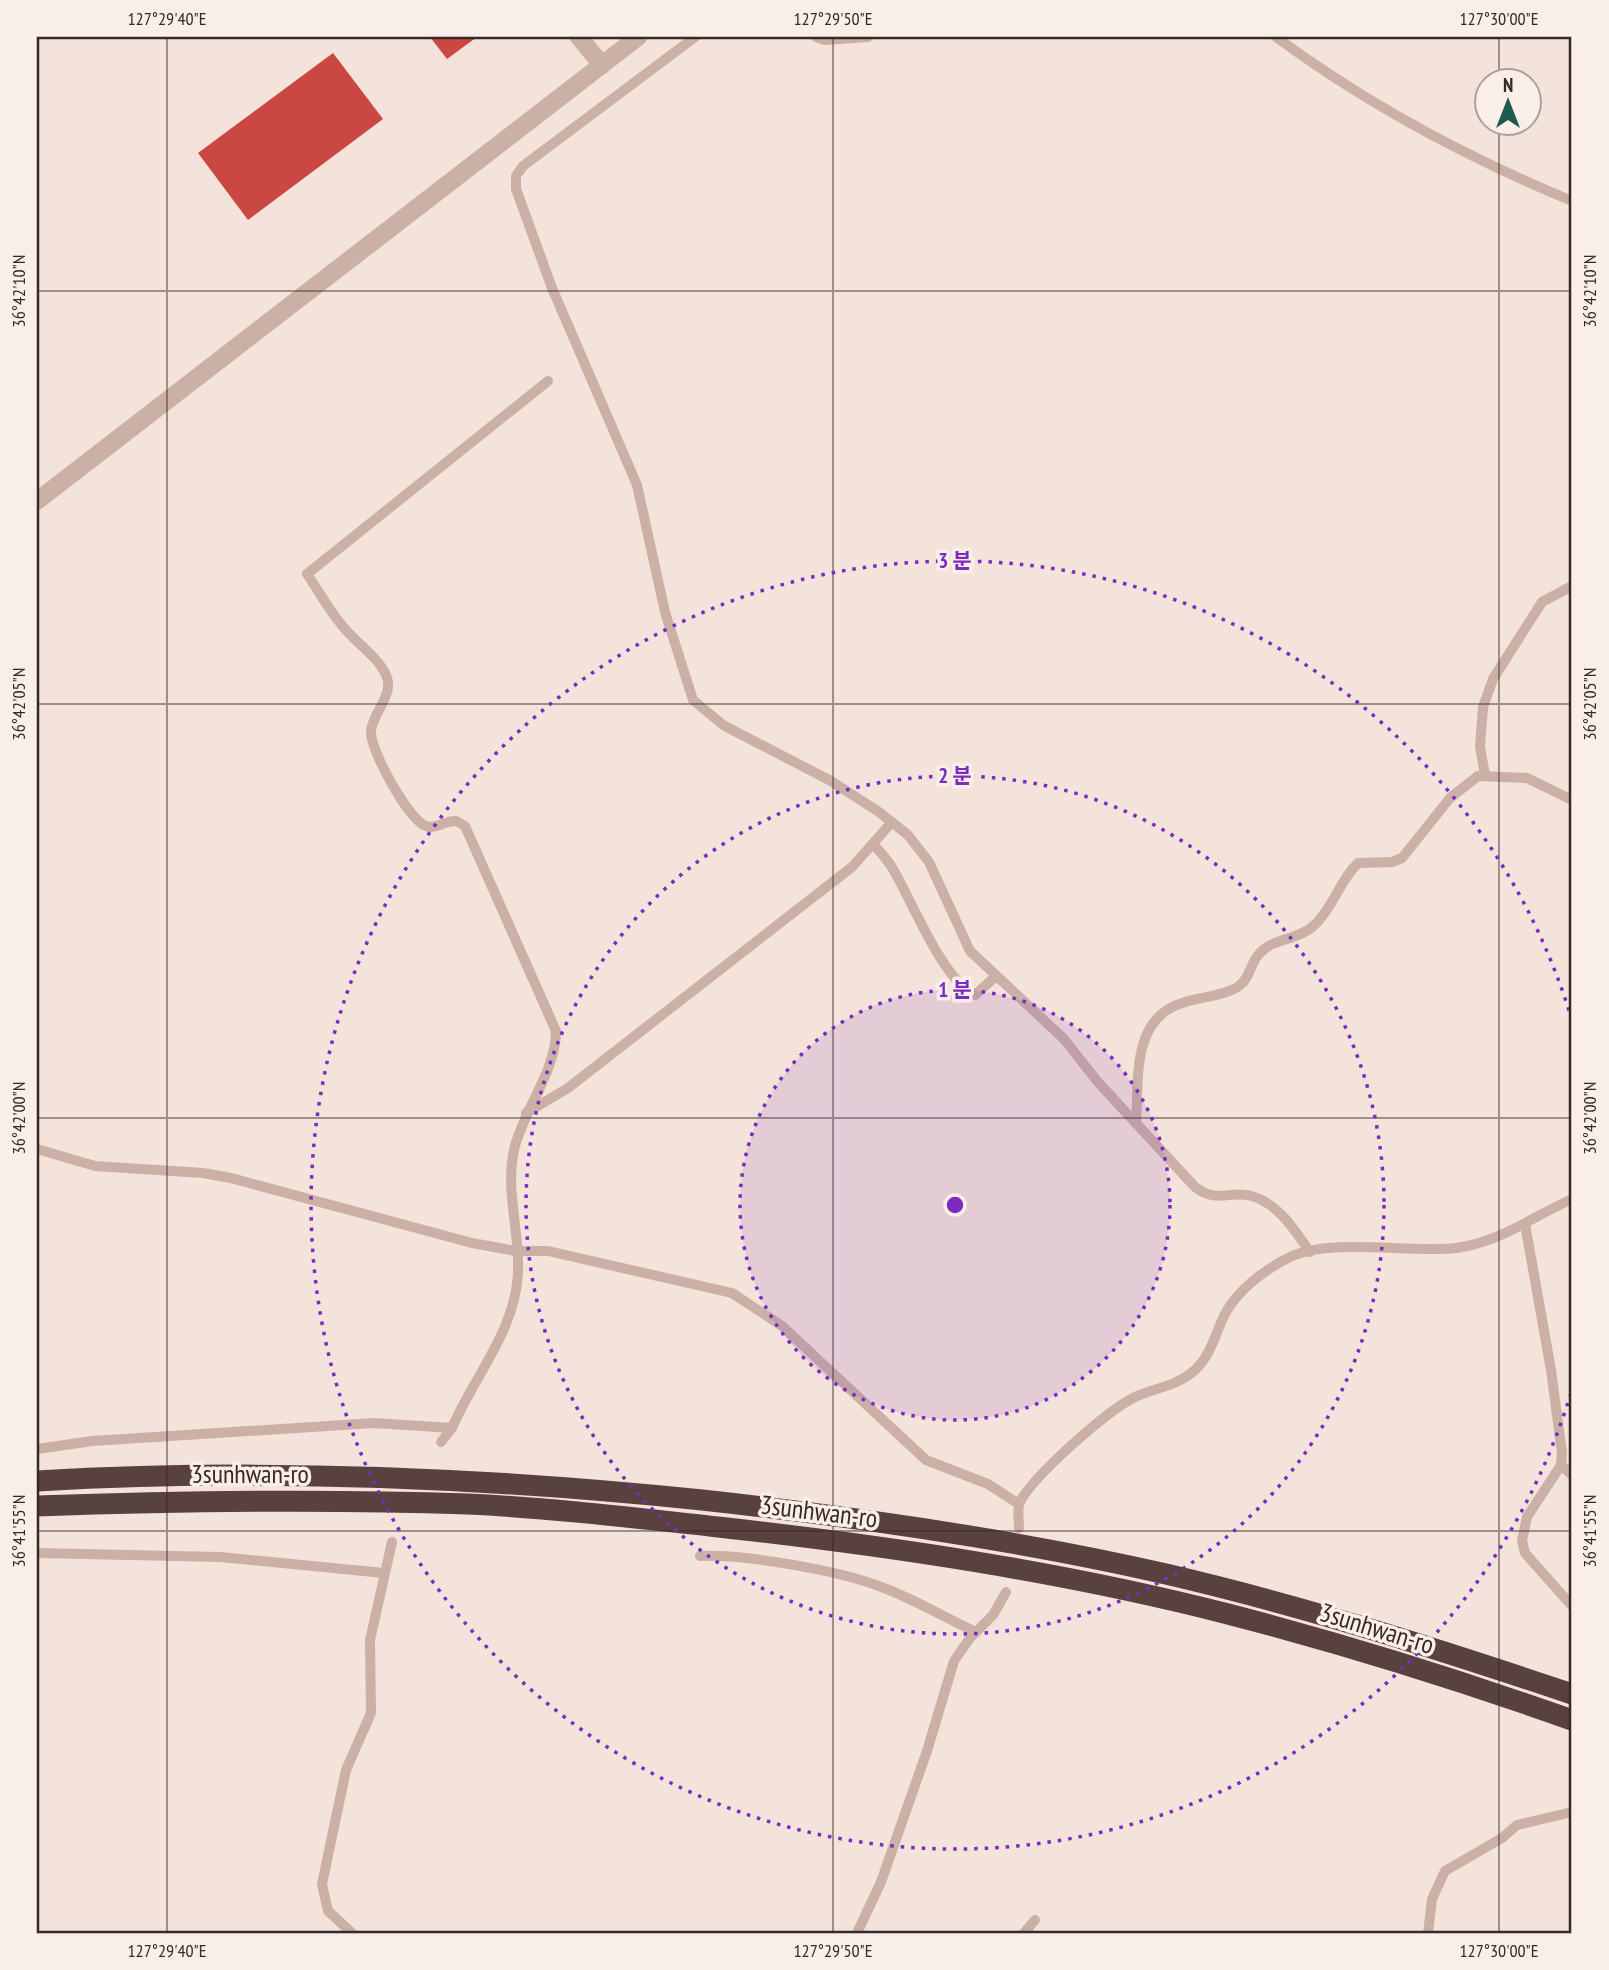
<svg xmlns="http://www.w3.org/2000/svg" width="1609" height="1970" viewBox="0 0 1609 1970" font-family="'PT Sans Narrow','Noto Sans KR',sans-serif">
<rect width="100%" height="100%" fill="#f3e3db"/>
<g fill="#ca4742">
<polygon points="430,37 477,37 447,59"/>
<polygon points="333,53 383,119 248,220 198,153"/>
</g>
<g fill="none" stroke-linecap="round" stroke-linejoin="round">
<g stroke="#cbb0a6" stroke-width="10">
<path d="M695,37L523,166L516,176V189L552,288L637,485L665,612L693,700L723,725L831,781L879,812L908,835L929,862L970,951L1064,1039L1097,1081L1195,1187C1217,1204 1230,1190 1252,1196C1279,1204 1295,1231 1310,1252"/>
<polyline points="816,37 825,40 868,37"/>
<path d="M1276,37C1367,104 1468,158 1572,201"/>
<polyline points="1485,775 1480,747 1483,707 1493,679 1542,602 1572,586"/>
<path d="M873,844C880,852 888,860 893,869C912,901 942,979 975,995L996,976"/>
<polyline points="526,1113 568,1088 852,867 892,822"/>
<path d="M1136,1123C1139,1080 1131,1019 1182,1003C1199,997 1225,996 1239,986C1250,978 1250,964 1259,954C1271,939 1296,940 1311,928C1332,911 1339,881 1358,863L1392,862L1402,858L1450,798L1478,776L1527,778L1572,800"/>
<polyline points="37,1149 95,1166 203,1173 231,1178 472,1243 516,1251 548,1251 732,1293 782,1326 926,1460 988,1484 1019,1504"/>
<polyline points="1525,1224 1551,1370 1562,1453 1561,1465 1527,1517 1522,1541 1525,1553 1572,1606"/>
<polyline points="441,1442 452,1428"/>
<path d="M37,1449L92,1441L374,1423L452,1428C474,1376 515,1332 518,1273C520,1232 505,1191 514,1150C523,1110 556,1072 556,1031L465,826L456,821C445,820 436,830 426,826C409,821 369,748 371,731C373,712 395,694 386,675C377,655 353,641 340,623C328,608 318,590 307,574L548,381"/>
<polyline points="1561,1465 1572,1475"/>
<path d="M1019,1528C1019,1520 1017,1508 1020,1502C1034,1475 1106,1412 1133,1398C1155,1387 1174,1388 1195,1370C1211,1355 1215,1334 1225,1314C1238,1289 1267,1268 1292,1256C1333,1238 1409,1253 1456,1248C1498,1243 1534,1216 1572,1199"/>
<polyline points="37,1553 220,1557 384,1573"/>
<path d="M700,1556C746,1554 842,1571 884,1588C916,1600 945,1618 976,1632"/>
<polyline points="352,1933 328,1911 322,1884 346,1770 371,1713 370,1640 392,1542"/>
<polyline points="857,1933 881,1882 927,1751 954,1661 970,1638 993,1615 1006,1592"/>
<polyline points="1024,1933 1035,1920"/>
<polyline points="1428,1933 1432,1899 1445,1871 1502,1838 1517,1825 1572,1812"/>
</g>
<g stroke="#cbb0a6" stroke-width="18">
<polyline points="579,37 602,65"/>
<polyline points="37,501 638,37"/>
</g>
<g stroke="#58413e" stroke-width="21">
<path d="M37,1481C260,1468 480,1477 702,1500C858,1517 1013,1539 1166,1574C1304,1606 1438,1649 1572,1694"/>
<path d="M37,1506C181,1501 324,1499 468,1504C551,1508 635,1518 718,1527C889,1546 1060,1571 1228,1614C1344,1644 1459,1680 1572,1720"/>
</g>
</g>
<path fill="none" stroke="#372927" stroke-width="2" stroke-opacity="0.45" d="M167,37V1933M833,37V1933M1499,37V80M1499,122V1933M37,291H1572M37,704H1572M37,1118H1572M37,1531H1572"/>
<circle cx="955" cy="1205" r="215" fill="#7b2cbf" fill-opacity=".12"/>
<g fill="none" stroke="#7b2cbf" stroke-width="3.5" stroke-dasharray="3.5 7">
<circle cx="955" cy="1205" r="215"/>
<circle cx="955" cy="1205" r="429"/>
<path d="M1571 1393A644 644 0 1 1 1571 1017"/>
</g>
<g text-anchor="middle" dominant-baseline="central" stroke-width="7" stroke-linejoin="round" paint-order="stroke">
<g font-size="26" fill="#372927" stroke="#faeee8">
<text x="250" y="1473">3sunhwan-ro</text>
<text transform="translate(819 1511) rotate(7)">3sunhwan-ro</text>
<text transform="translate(1377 1628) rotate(17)">3sunhwan-ro</text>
</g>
</g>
<circle cx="955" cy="1205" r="10" fill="#7b2cbf" stroke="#faeee8" stroke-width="3.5"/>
<g font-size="21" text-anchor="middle" font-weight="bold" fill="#7b2cbf" stroke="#faeee8" stroke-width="7" stroke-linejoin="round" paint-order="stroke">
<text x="955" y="568">3 분</text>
<text x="955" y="783">2 분</text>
<text x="955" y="997">1 분</text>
</g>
<rect width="1609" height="1970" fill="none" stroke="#faeee8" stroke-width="77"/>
<g transform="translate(1508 102)"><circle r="33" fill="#faeee8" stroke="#ac9f9b" stroke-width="2"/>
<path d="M0-5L12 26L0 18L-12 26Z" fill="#1c5a52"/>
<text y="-10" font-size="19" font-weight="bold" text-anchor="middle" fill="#372927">N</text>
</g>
<rect x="38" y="38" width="1532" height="1894" fill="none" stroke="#372927" stroke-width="2.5"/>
<g font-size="18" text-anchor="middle" fill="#372927">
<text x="167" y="25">127°29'40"E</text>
<text x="833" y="25">127°29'50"E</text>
<text x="1499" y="25">127°30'00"E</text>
<text transform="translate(19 291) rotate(-90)" y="6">36°42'10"N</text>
<text transform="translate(1590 291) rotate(-90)" y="6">36°42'10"N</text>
<text transform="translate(19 704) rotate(-90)" y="6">36°42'05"N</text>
<text transform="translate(1590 704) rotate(-90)" y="6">36°42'05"N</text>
<text transform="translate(19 1118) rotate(-90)" y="6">36°42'00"N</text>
<text transform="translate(1590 1118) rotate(-90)" y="6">36°42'00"N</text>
<text transform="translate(19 1531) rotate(-90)" y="6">36°41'55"N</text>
<text transform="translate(1590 1531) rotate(-90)" y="6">36°41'55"N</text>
<text x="167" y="1957">127°29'40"E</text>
<text x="833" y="1957">127°29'50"E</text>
<text x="1499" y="1957">127°30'00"E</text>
</g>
</svg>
